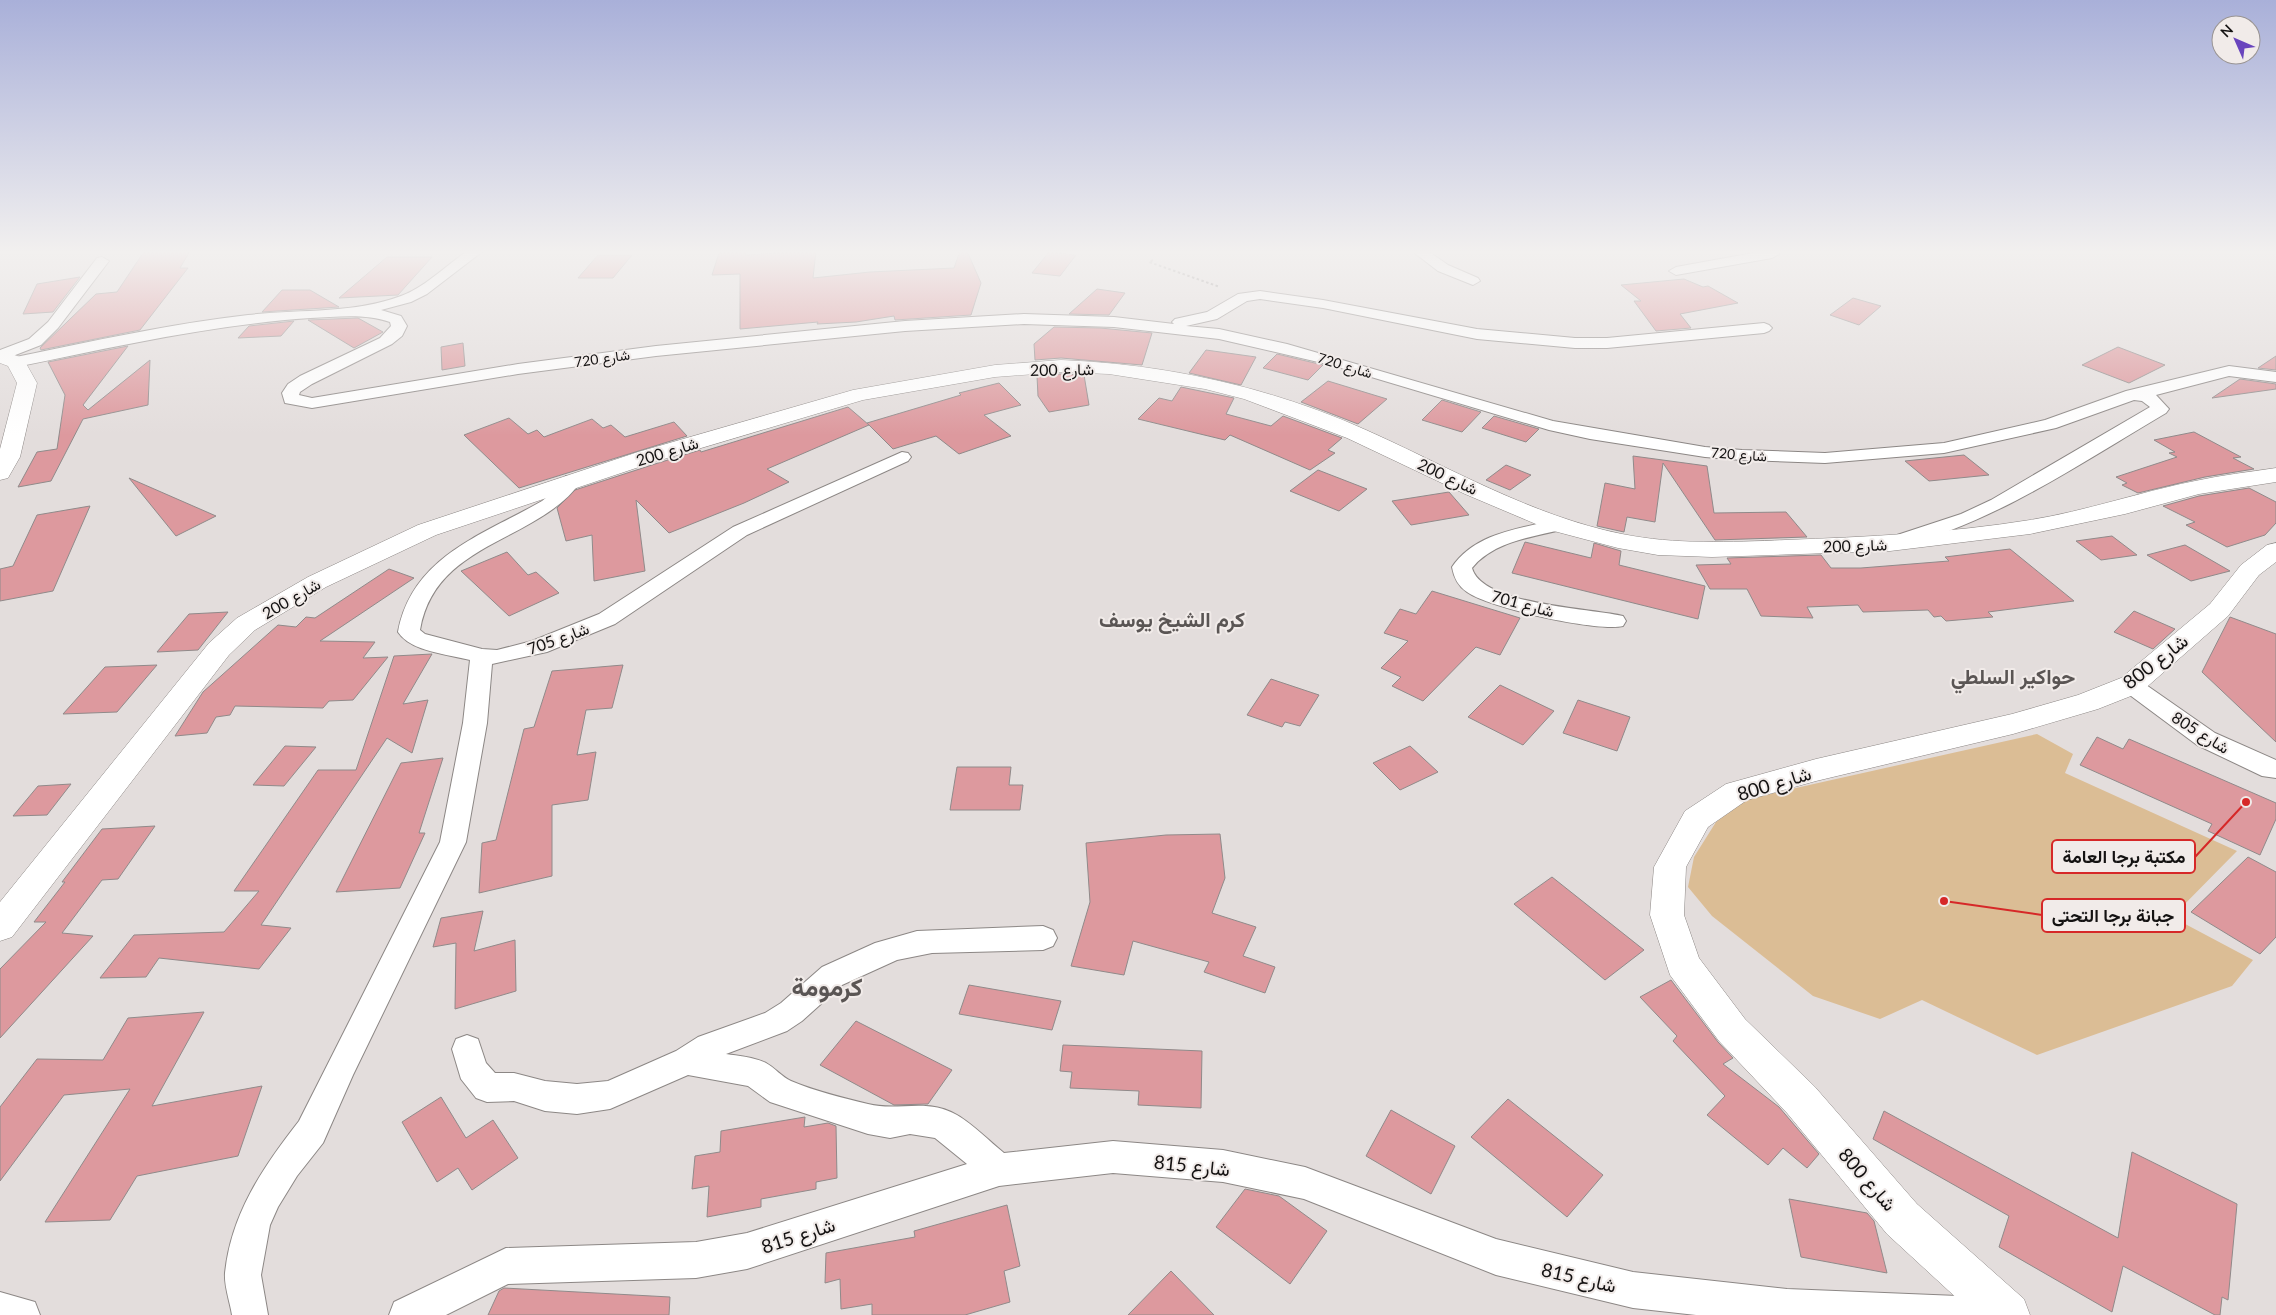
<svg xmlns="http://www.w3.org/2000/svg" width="2276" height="1315" viewBox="0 0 2276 1315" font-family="Lato,Vazirmatn,sans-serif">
<rect width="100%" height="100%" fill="#e3dddc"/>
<polygon fill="#dbbd95" points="2037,734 2073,754 2065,773 2237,851 2172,917 2253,960 2232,986 2037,1055 1922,1000 1880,1019 1813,996 1712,916 1688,887 1694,857 1716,822 1747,799"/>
<g fill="#dd999e" stroke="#908a8a">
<polygon points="158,251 190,251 180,268 188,268 140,330 41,350 40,348 96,294 117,292 143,253"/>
<polygon points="746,251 745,255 816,251 813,278 870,272 954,268 960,251 967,251 981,283 971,315 895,320 894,316 856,322 817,324 818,322 740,329 740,274 712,275 719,253"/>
<polygon points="1049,252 1076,255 1060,276 1032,273"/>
<polygon points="598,255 632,255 613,278 578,278"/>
<polygon points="387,257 432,257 398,295 339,298"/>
<polygon points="80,277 53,312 23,314 37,284"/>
<polygon points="1684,279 1703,287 1708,286 1738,303 1680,314 1691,328 1656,331 1634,301 1641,301 1621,285"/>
<polygon points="1097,289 1125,293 1109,315 1069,314"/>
<polygon points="282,290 310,290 339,307 262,312"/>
<polygon points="1853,298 1881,306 1859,325 1830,315"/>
<polygon points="358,318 383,332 354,348 308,320"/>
<polygon points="294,321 281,336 238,338 249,326"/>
<polygon points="1054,327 1100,328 1152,333 1142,365 1061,358 1035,360 1034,344"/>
<polygon points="463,343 465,366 442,370 441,347"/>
<polygon points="128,346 83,405 88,410 150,360 148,405 83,419 51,481 18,487 37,452 57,449 65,395 48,362"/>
<polygon points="2118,347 2165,365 2129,383 2082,365"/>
<polygon points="1206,350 1256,357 1241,385 1189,373"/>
<polygon points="1277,354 1323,365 1308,380 1263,368"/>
<polygon points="2276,356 2276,370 2258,368"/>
<polygon points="1061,374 1084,375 1089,405 1049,412 1038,396 1037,376"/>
<polygon points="2240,379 2276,384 2276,389 2212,398"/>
<polygon points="1328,381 1387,399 1358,424 1301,402"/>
<polygon points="999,383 1021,405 984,415 1011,436 959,454 936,436 893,449 867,423 961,395 959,393"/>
<polygon points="1181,387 1234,398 1226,414 1271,426 1283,416 1342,438 1328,450 1335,453 1310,470 1230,435 1225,440 1138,419 1159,398 1172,401"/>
<polygon points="1442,400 1481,412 1462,432 1422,420"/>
<polygon points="848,407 869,425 767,469 789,482 744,503 669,533 636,500 645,571 594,581 592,535 566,541 557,508 575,490 655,464 700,450 701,452"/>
<polygon points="1494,416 1539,429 1526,442 1482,428"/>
<polygon points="509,418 528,434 537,430 544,437 592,419 603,428 611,425 625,437 674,422 687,436 519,488 464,435"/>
<polygon points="2194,432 2241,457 2233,458 2254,469 2205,477 2138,493 2122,485 2127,483 2116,477 2177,457 2169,453 2175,452 2154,440"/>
<polygon points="1964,455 1989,475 1929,481 1905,461"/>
<polygon points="1633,456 1707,466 1714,513 1786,512 1807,537 1715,540 1663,463 1655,522 1627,517 1624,532 1597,526 1605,483 1635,489"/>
<polygon points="1506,465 1531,475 1510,490 1486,480"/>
<polygon points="1318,470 1367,489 1339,511 1290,491"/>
<polygon points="129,478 216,516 176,536"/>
<polygon points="2249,488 2276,502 2276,523 2265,535 2227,547 2186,525 2195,522 2163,506 2199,496"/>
<polygon points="1449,492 1469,515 1411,525 1392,501"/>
<polygon points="90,506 53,591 0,601 0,569 13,566 37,515"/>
<polygon points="2112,536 2137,555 2101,560 2076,541"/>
<polygon points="1525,542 1591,558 1594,543 1621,551 1619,565 1705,586 1698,619 1512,573"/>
<polygon points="2185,545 2230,571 2191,581 2147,555"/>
<polygon points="2010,549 2074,601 1988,612 1993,617 1946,621 1941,616 1934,617 1928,610 1863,612 1858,605 1807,607 1813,618 1761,616 1747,589 1710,589 1696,565 1731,564 1727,558 1821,555 1831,568 1861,568 1949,561 1945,557"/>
<polygon points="507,552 528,575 536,572 559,593 509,616 461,571"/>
<polygon points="389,569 414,578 320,641 375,642 363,658 388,657 353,700 329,701 323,708 235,706 230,715 216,717 207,733 175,736 203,692 278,625 296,627 306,617 315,618"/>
<polygon points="1432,591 1520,618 1500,655 1476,647 1423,701 1392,686 1401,677 1381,668 1408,641 1384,633 1400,609 1416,614"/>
<polygon points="2134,611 2175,629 2153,649 2114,632"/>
<polygon points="228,612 198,650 157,652 189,614"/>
<polygon points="2230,617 2276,634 2276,742 2202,672"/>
<polygon points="432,654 403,704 428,700 412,753 387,738 261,925 291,928 259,969 159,958 146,977 100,978 134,935 224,932 259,891 234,891 318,770 356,770 394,656"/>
<polygon points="157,665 117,712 63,714 105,667"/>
<polygon points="623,665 612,708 586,710 577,755 596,752 588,800 552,805 552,876 479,893 482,843 496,840 524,729 534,727 552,671"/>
<polygon points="1271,679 1319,695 1300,726 1285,722 1282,727 1247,715"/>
<polygon points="1500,685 1554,711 1523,745 1468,717"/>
<polygon points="1578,700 1630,717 1617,751 1563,733"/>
<polygon points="2097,737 2123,749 2129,739 2276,803 2276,819 2260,855 2208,831 2212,824 2080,765"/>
<polygon points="285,746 316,747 284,786 253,785"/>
<polygon points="1410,746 1438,772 1400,790 1373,763"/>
<polygon points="443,758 419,833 425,833 400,888 336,892 401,763"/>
<polygon points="957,767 1011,767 1009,785 1023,785 1020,810 950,810"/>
<polygon points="71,784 47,815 13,816 38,786"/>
<polygon points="155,826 118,879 102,880 62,933 93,936 0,1038 0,969 46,922 34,922 65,882 62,882 102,829"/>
<polygon points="1220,834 1225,878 1212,913 1256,927 1243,956 1275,967 1265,993 1204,972 1209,962 1133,941 1124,975 1071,966 1090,902 1086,843 1166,835"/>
<polygon points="2248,857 2276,872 2276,937 2260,954 2191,912"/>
<polygon points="1552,877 1644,950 1605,980 1514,904"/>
<polygon points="483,911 474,951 515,940 516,991 455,1009 456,943 433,947 441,918"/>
<polygon points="1671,980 1718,1042 1733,1058 1723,1064 1779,1107 1819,1154 1807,1168 1783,1148 1768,1165 1707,1115 1725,1096 1673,1041 1677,1036 1640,997"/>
<polygon points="969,985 1061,1001 1052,1030 959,1014"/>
<polygon points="204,1012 152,1106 262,1086 238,1156 137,1176 110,1220 45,1222 130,1089 64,1095 0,1181 0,1107 37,1059 103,1060 128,1018"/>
<polygon points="856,1021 952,1070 928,1104 894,1105 820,1065"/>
<polygon points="1063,1045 1202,1051 1201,1108 1138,1105 1139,1091 1070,1088 1072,1072 1060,1071"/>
<polygon points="441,1097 466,1138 493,1120 518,1158 472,1190 458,1168 437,1182 402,1122"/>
<polygon points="1508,1099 1603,1175 1567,1217 1471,1137"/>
<polygon points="1391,1110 1455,1146 1431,1194 1366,1156"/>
<polygon points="1884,1111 2118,1238 2132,1152 2237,1204 2228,1300 2222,1297 2220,1315 2215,1315 2123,1266 2112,1312 1999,1247 2009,1216 1873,1139"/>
<polygon points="805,1117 804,1127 828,1123 836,1126 837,1178 816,1182 816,1189 761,1199 761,1207 707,1217 709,1186 692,1189 695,1156 720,1152 721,1131"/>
<polygon points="1245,1189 1279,1196 1327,1231 1290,1284 1216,1227"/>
<polygon points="1789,1199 1867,1213 1874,1221 1887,1273 1801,1257"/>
<polygon points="1007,1205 1020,1266 1004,1271 1010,1302 965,1315 872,1315 872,1304 841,1309 840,1279 825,1283 826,1253 915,1237 914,1231"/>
<polygon points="1171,1271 1214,1315 1128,1315"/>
<polygon points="504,1288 670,1297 669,1315 488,1315 499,1291"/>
</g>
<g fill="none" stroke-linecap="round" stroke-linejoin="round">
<g stroke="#8c8785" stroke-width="2">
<g id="street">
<path d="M467,251H483L427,294L411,302L381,310L401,316L407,326L402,336L392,344L312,384L300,392L299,395L312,398L518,364L656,346L905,321L1024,314L1114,317L1174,324L1172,322L1175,319L1207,312L1238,294L1260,291L1323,300L1477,329L1575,338H1607L1764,323L1769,325L1772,328L1769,331L1764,333L1607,348H1575L1477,339L1323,308L1260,299L1247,301L1217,319L1186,326L1219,329L1287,344L1553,421L1705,447L1742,450L1825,453L1944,443L2045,420L2126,391L2229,366L2276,372V382L2229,376L2156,395L2169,409L2166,413C2079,464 1995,523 1895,548L1888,546L1885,542L1888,538L1961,514L1991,500L2150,407L2142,401L2134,400L2056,428L1944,453L1825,463L1742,460L1705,457L1590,439L1549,430L1331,365L1219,339L1114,327L1024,324L905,331L656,356L518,374L312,408L285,403L282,393L288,384L300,376L380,338L391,326L390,322C365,313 336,317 310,318C210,325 113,347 16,367L8,362L16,357C93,341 170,324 248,315C299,309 353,314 401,296C425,287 446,266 467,251Z"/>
<polygon points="1412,251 1428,251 1448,265 1478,278 1480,281 1473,285 1438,271"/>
<polygon points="1764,251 1777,251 1779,254 1772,258 1676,275 1669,271 1676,267"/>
<polygon points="102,257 109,261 58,328 41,345 0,361 0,350 29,339 48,322 97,258"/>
<path d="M902,452L908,453L911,457L908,461L747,535L615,624L547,652L492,664L487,723L466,842L353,1075L323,1143L297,1176L278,1207L270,1225L261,1275L268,1315H232C230,1302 224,1286 225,1273C231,1214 263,1167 299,1121L440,842L463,723L470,660C448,654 411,652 398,632C412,556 483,535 542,501L553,492L566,476H580L582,480C539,543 435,540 420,630L425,634L482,649L497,650L532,641L599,614L733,527Z"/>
<path d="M1558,519L1565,521L1568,525L1565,529C1533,537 1494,541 1472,568C1482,605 1589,608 1623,616L1626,621L1623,626C1597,632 1489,608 1467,592C1458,586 1454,578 1452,567C1476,532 1520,529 1558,519Z"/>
<polygon points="2131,677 2139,680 2215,733 2276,760 2276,778 2262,776 2197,745 2123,690 2119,685 2123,680"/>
<path d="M1043,926L1053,930L1057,938L1053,946L1043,950L932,953L897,960L842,985L802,1021L787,1031L726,1054C739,1056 754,1057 766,1063C775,1068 782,1077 791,1081C814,1091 843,1098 868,1104C899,1112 926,1097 957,1115C974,1125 989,1141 1004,1153L1113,1141L1223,1150L1305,1167L1496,1239L1633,1272L1787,1289L1982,1297L1995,1302L2000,1315H1696L1633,1308L1496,1275L1304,1199L1223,1182L1113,1173L999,1186L747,1269L696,1278L508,1284L446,1315H389L394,1302L506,1248L696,1242L747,1233L967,1164L935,1138L910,1134L890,1138L868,1134L770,1102L748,1086L688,1075L610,1109L577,1114L545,1111L514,1101L487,1102L476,1098L461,1079L452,1049L456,1039L467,1035L478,1039L486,1063L495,1073H514L545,1081L577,1084L608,1081L676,1051L698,1037L765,1013L781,1003L822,967L875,943L917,931Z"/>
<polygon points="0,1292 35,1302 40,1315 0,1315"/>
</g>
</g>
<g stroke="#8c8785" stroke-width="1">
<g id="secondary">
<polygon points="0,350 23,358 37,383 20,457 8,478 0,480 0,449 17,383 8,366 0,363"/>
<path d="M1061,360C1166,364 1270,387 1366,430C1449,467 1532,516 1622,534C1676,545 1730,542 1785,540C1867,537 1949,533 2030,520C2086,511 2140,492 2195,481C2222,475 2249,472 2276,468V482L2199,494L2125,514L2030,534L1890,551L1712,557L1658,555L1618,548L1550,530L1465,494L1347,438L1244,399L1205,389L1109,374L1061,372L995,377L863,400L654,462L436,535L326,587L255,630L229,655L12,937L0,941V902L209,643L237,618L308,577L418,525L638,452L853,390L995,365Z"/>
<polygon points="2276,543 2276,562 2259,575 2228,616 2141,692 2098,709 2013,734 1816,781 1747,800 1708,827 1686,867 1684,915 1699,958 1745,1019 1815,1087 1917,1204 2024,1299 2030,1315 1975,1315 1887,1234 1787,1113 1719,1041 1670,975 1650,915 1654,867 1685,811 1726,784 1816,759 2012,714 2078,695 2121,678 2210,604 2241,565 2267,545"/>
</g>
</g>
<polyline stroke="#888483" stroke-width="2" stroke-dasharray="2.5 2.5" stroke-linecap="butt" points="1153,260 1149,262 1220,287"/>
<use href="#street" fill="#fff" fill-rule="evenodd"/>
<use href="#secondary" fill="#fff" fill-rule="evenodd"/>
</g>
<linearGradient id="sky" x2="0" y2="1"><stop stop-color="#a9b0d9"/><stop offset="0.58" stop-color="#f2f0ef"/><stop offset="1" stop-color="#f2f0ef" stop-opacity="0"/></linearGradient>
<rect width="2276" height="435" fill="url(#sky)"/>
<g text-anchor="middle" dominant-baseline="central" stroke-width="4" stroke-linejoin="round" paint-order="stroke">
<g font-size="14" fill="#141212" stroke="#f1ebe9">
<text transform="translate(602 358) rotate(-8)">شارع 720</text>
<text transform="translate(1345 365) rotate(17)">شارع 720</text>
<text transform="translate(1739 454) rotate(4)">شارع 720</text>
</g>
<g font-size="16" fill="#141212" stroke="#f1ebe9">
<text transform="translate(1062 369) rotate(-1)">شارع 200</text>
<text transform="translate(667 451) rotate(-17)">شارع 200</text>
<text transform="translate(1448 476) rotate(25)">شارع 200</text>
<text transform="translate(1855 545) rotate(-2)">شارع 200</text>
<text transform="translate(291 598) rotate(-30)">شارع 200</text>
<text transform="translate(1523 603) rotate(15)">شارع 701</text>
<text transform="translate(558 638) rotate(-20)">شارع 705</text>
<text transform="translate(2201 732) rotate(32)">شارع 805</text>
</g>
<g font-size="19" fill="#141212" stroke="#f1ebe9">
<text transform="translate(2155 661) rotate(-38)">شارع 800</text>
<text transform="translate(1774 783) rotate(-17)">شارع 800</text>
<text transform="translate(1192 1165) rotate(6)">شارع 815</text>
<text transform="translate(1868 1179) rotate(49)">شارع 800</text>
<text transform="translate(798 1235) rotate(-18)">شارع 815</text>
<text transform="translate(1579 1277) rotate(13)">شارع 815</text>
</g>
<g font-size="21" font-weight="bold" fill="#5a5554" stroke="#f1ebe9">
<text x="1172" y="618">كرم الشيخ يوسف</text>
<text x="2013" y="675">حواكير السلطي</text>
</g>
<g font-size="25" font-weight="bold" fill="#5a5554" stroke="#f1ebe9">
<text x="827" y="986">كرمومة</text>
</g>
</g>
<path fill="none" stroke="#d62828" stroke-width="2" d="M2246 802L2195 857M1944 901L2042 915"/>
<g fill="#d62828" stroke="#f1ebe9" stroke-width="2">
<circle cx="2246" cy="802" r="5"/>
<circle cx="1944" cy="901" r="5"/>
</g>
<g fill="#f1ebe9" stroke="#d62828" stroke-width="2">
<rect x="2052" y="840" width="143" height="33" rx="5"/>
<rect x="2042" y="899" width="143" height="33" rx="5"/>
</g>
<g font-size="18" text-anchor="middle" font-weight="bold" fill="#141212">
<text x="2124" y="863">مكتبة برجا العامة</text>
<text x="2113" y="922">جبانة برجا التحتى</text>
</g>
<g transform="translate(2236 40) rotate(315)"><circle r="24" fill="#f1ebe9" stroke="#999493"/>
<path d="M0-4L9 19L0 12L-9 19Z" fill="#6944bd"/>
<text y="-8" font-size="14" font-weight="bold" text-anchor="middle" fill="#141212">N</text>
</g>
</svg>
